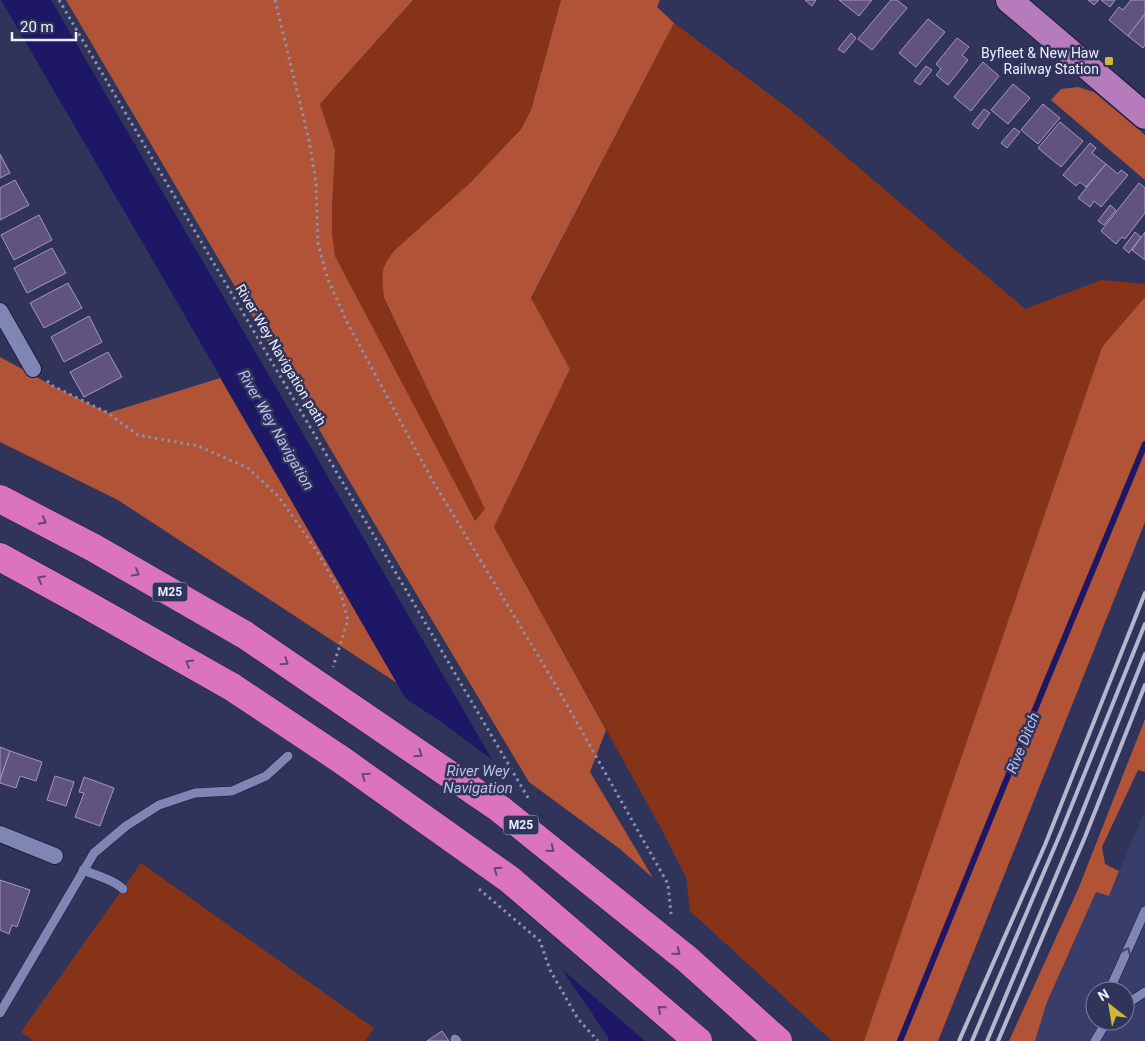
<svg xmlns="http://www.w3.org/2000/svg" width="1145" height="1041" viewBox="0 0 1145 1041" font-family="Roboto,sans-serif">
<rect width="100%" height="100%" fill="#30345b"/>
<path fill="#393d6a" fill-rule="evenodd" d="M1145,810V1041H1035L1047,1002L1096,892L1109,896ZM1095,991H1125V1021H1095Z"/>
<g fill="#873317">
<polygon points="413,0 561,0 531,110 521,129 469,184 384,299 486,509 474,521 335,256 332,233 332,207 335,150 320,104"/>
<polygon points="674,23 797,115 1025,309 1101,280 1145,284 1145,297 1102,347 864,1041 832,1041 690,911 686,877 663,832 494,527 570,369 531,299"/>
<polygon points="141,863 374,1028 365,1041 34,1041 21,1032"/>
</g>
<g fill="#b15336">
<path d="M66,0H413L320,104L335,150L332,207V233L335,256L475,521L485,509L384,298C382,275 379,269 395,250L469,184L521,129L531,110L561,0H660L657,7L674,23L531,298L570,369L494,527L606,730L590,772L653,878L620,849L529,782L393,555Z"/>
<polygon points="1078,87 1094,92 1145,135 1145,180 1051,100 1061,89"/>
<polygon points="1145,297 1145,522 938,1041 864,1041 1102,347"/>
<polygon points="0,357 53,386 108,413 220,378 397,683 118,500 0,442"/>
<polygon points="1145,719 1145,772 1138,770 1102,847 1105,864 1119,871 1109,896 1096,892 1047,1002 1035,1041 1009,1041 1079,887"/>
</g>
<polygon fill="#1e1765" points="1,0 51,0 497,768 653,1041 609,1041 608,1037 561,968 162,276"/>
<polygon fill="#30345b" points="400,695 437,719 498,764 655,1041 645,1041 556,964"/>
<g fill="none" stroke-linecap="round" stroke-linejoin="round">
<polyline stroke="#1e1765" stroke-width="6" points="900,1041 1045,685 1145,444"/>
</g>
<g fill="#60537e" stroke="#a496c5">
<polygon points="805,0 816,0 812,6"/>
<polygon points="839,0 872,0 859,16"/>
<polygon points="891,0 897,0 907,8 872,50 858,39"/>
<polygon points="1088,0 1099,0 1094,5"/>
<polygon points="1101,0 1115,0 1110,7"/>
<polygon points="1131,0 1145,0 1145,14 1128,36 1109,20 1119,7 1123,10"/>
<polygon points="1145,14 1145,45 1143,48 1128,36"/>
<polygon points="928,19 945,32 916,67 899,53"/>
<polygon points="851,33 856,38 844,53 838,49"/>
<polygon points="957,38 969,47 962,55 968,60 948,85 936,75 941,69 936,64"/>
<polygon points="983,62 999,76 971,111 954,97"/>
<polygon points="926,66 932,70 920,85 914,81"/>
<polygon points="1013,84 1030,98 1008,124 991,110"/>
<polygon points="1043,104 1060,118 1038,144 1021,130"/>
<polygon points="984,109 990,113 978,129 972,124"/>
<polygon points="1060,122 1083,141 1061,167 1038,148"/>
<polygon points="1014,128 1020,132 1007,148 1001,143"/>
<polygon points="1090,143 1096,148 1092,153 1106,164 1086,187 1080,182 1076,186 1063,175"/>
<polygon points="0,154 10,173 0,178"/>
<polygon points="1106,164 1118,174 1121,170 1128,175 1101,207 1094,201 1090,207 1078,198"/>
<polygon points="15,180 29,205 0,220 0,188"/>
<polygon points="1139,183 1145,188 1145,213 1125,239 1122,237 1116,244 1101,231"/>
<polygon points="1110,205 1116,210 1104,225 1098,221"/>
<polygon points="39,215 52,240 14,260 1,235"/>
<polygon points="1135,232 1141,237 1129,253 1123,248"/>
<polygon points="1145,232 1145,260 1132,250"/>
<polygon points="52,248 66,273 27,293 14,268"/>
<polygon points="68,283 82,308 44,328 30,303"/>
<polygon points="89,316 102,342 64,362 51,337"/>
<polygon points="108,352 122,377 84,397 70,372"/>
<polygon points="0,747 10,751 0,780"/>
<polygon points="10,751 42,762 36,781 20,776 16,788 0,783 0,780"/>
<polygon points="55,776 74,782 66,806 47,800"/>
<polygon points="84,777 114,788 100,826 75,817 84,793 79,792"/>
<polygon points="0,880 30,890 17,927 12,925 9,934 0,930"/>
<polygon points="442,1031 449,1041 427,1041"/>
</g>
<g fill="none" stroke-linecap="round" stroke-linejoin="round">
<g stroke="#191a3f" stroke-width="10">
<g id="lane">
<path d="M83,870C95,875 114,880 123,889"/>
<polyline points="1109,991 1145,911"/>
<polyline points="1125,1005 1145,992"/>
<polyline points="0,1013 94,853 126,826 159,805 195,793 232,791 266,776 288,756"/>
<polyline points="455,1039 457,1041"/>
<polyline points="1095,1041 1107,1021"/>
</g>
</g>
<g stroke="#191a3f" stroke-width="18">
<g id="street">
<polyline points="0,311 33,369"/>
<polyline points="0,834 55,856"/>
</g>
</g>
<g stroke="#191a3f" stroke-width="28">
<polyline id="primary" points="1009,0 1145,116"/>
</g>
<g stroke="#191a3f" stroke-width="29">
<g id="highway">
<polyline points="0,499 94,548 245,635"/>
<polyline points="0,557 82,602 232,687"/>
</g>
</g>
<g stroke="#8e91ac" stroke-width="3" stroke-dasharray="2.5 4" stroke-linecap="butt">
<polyline points="59,0 530,801"/>
<polyline points="275,0 309,140 316,182 318,243 327,277 347,322 431,478 558,689 668,884 671,914"/>
<polyline points="47,381 53,386 108,413 138,435 198,446 248,468 279,497 317,551 341,594 348,620 333,667"/>
<polyline points="479,889 540,941 550,970 578,1019 598,1041"/>
</g>
<use href="#lane" stroke="#7f86b3" stroke-width="9"/>
<use href="#street" stroke="#7f86b3" stroke-width="16"/>
<use href="#primary" stroke="#b67bbb" stroke-width="26"/>
<use href="#highway" stroke="#db73c0" stroke-width="28"/>
<g stroke="#b4b7cd" stroke-width="4">
<polyline points="959,1041 1045,845 1145,593"/>
<polyline points="972,1041 1061,832 1145,624"/>
<polyline points="987,1041 1076,828 1145,654"/>
<polyline points="998,1041 1085,837 1145,685"/>
</g>
<g stroke="#191a3f" stroke-width="29" stroke-linecap="butt">
<g id="highway-bridge">
<polyline points="245,635 500,809 687,959 778,1041"/>
<polyline points="232,687 343,761 509,879 698,1041"/>
</g>
</g>
<use href="#highway-bridge" stroke="#db73c0" stroke-width="28"/>
</g>
<defs><path id="oneway-chevron" d="M-2-3.5L2.5 0L-2 3.5" fill="none" stroke-width="1.6" stroke-linecap="round" stroke-linejoin="round" transform="scale(1.25)"/></defs>
<g stroke="#634779">
<use href="#oneway-chevron" transform="translate(43 521) rotate(28)"/>
<use href="#oneway-chevron" transform="translate(136 573) rotate(30)"/>
<use href="#oneway-chevron" transform="translate(41 579) rotate(-152)"/>
<use href="#oneway-chevron" transform="translate(285 662) rotate(34)"/>
<use href="#oneway-chevron" transform="translate(189 663) rotate(-150)"/>
<use href="#oneway-chevron" transform="translate(419 754) rotate(34)"/>
<use href="#oneway-chevron" transform="translate(365 776) rotate(-145)"/>
<use href="#oneway-chevron" transform="translate(551 849) rotate(39)"/>
<use href="#oneway-chevron" transform="translate(497 870) rotate(-145)"/>
<use href="#oneway-chevron" transform="translate(677 952) rotate(39)"/>
<use href="#oneway-chevron" transform="translate(661 1009) rotate(-139)"/>
</g>
<use stroke="#40446d" href="#oneway-chevron" transform="translate(1127 951) rotate(-66)"/>
<rect fill="#d0b836" stroke="#30345b" stroke-width="2" x="1104" y="56" width="10" height="10" rx="2.5"/>
<g text-anchor="middle" dominant-baseline="central" stroke-width="5" stroke-linejoin="round" paint-order="stroke">
<g fill="#30345b" stroke="#b4b7cd" stroke-width="1">
<rect x="152.5" y="582.5" width="35" height="19" rx="4"/>
<rect x="503.5" y="815.5" width="35" height="19" rx="4"/>
</g>
<g font-size="12" font-weight="bold" fill="#eceffe">
<text x="170" y="592">M25</text>
<text x="521" y="825">M25</text>
</g>
<g font-size="14" fill="#eceffe" stroke="#30345b" text-anchor="end">
<text x="1099" y="53">Byfleet &amp; New Haw<tspan x="1099" dy="16">Railway Station</tspan></text>
</g>
<g font-size="14" fill="#eceffe" stroke="#30345b">
<text transform="translate(281 355) rotate(59)">River Wey Navigation path</text>
</g>
<g font-size="15" font-style="italic" fill="#b8bfec" stroke="#30345b">
<text transform="translate(276 430) rotate(60)">River Wey Navigation</text>
<text transform="translate(1023 743) rotate(-68)">Rive Ditch</text>
<text x="478" y="771">River Wey<tspan x="478" dy="17">Navigation</tspan></text>
</g>
</g>
<g transform="translate(1110 1006) rotate(329)"><circle r="24" fill="#30345b" stroke="#7b7f9c"/>
<path d="M0-4L9 19L0 12L-9 19Z" fill="#d0b836"/>
<text y="-8" font-size="14" font-weight="bold" text-anchor="middle" fill="#eceffe">N</text>
</g>
<path d="M12 32v8h64v-8" fill="none" stroke="#eceffe" stroke-width="2.5"/>
<text x="20" y="32" font-size="15" fill="#eceffe" stroke="#30345b" stroke-width="4" paint-order="stroke">20 m</text>
</svg>
